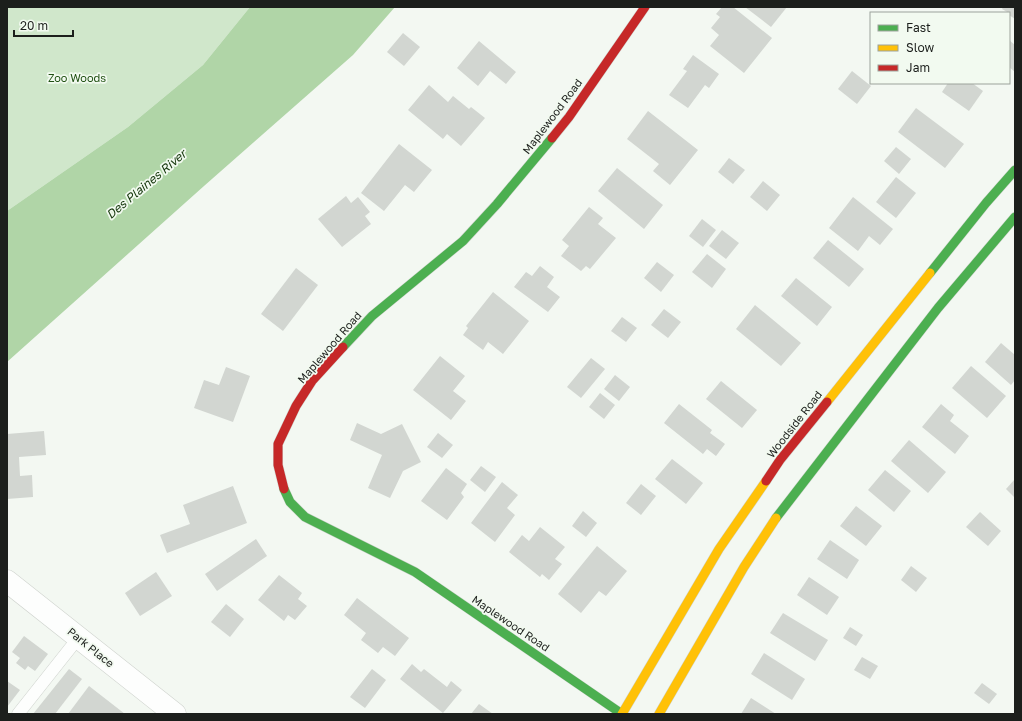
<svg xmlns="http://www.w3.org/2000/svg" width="1022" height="721" viewBox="0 0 1022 721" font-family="'Golos Text',sans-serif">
<rect width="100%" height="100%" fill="#f3f8f2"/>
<polygon fill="#d0e7cb" points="7,7 250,7 203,65 128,127 7,211"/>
<polygon fill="#b0d5a7" points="250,7 395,7 353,55 204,186 7,362 7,211 128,127 203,65"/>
<g fill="#d2d6d1">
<polygon points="722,7 733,7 772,38 744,73 710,46 719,35 711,28 720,17 716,14"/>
<polygon points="745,7 787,7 771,27"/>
<polygon points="1003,7 1015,7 1015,19 1009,15 1009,13 1002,9"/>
<polygon points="403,33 420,47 404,66 387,52"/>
<polygon points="1009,40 1015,45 1015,72 1009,67"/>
<polygon points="479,41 516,72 506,84 490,71 478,86 457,68"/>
<polygon points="693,55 719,74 709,88 705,85 688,108 669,95 687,71 683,69"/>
<polygon points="852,71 871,86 857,104 838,89"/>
<polygon points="948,83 972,83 983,91 969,111 942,92"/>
<polygon points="429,85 448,102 453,96 469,109 471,107 485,118 461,146 447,134 443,139 408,110"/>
<polygon points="916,108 964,144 945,168 898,132"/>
<polygon points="648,111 698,150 670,185 653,171 659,164 627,139"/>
<polygon points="399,144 432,170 414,192 405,185 384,211 361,193"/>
<polygon points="896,147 911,159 899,174 884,161"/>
<polygon points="729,158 745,170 733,184 718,172"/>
<polygon points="617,168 663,205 644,229 598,191"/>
<polygon points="896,177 916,193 896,218 876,202"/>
<polygon points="763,181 780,195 767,211 750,197"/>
<polygon points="346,196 351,203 358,197 370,212 365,216 371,224 342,247 318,219"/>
<polygon points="853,197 893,229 880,245 869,236 858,251 829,228"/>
<polygon points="589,207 603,218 598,224 616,238 590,269 586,266 581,271 561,256 569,246 562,240"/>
<polygon points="702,219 716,230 703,247 689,236"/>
<polygon points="722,230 739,243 726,259 709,246"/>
<polygon points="828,240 864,269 849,287 813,258"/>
<polygon points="707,254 726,269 712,288 692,272"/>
<polygon points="657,262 674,275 661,292 644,278"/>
<polygon points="540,266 554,277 547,287 560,297 548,312 514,287 526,272 532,276"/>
<polygon points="296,268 318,285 283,331 261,314"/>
<polygon points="796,278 832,307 817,326 781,296"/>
<polygon points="493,292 529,321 503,354 488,342 483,350 463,335 468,328 466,326"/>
<polygon points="755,305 801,343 781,366 736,329"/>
<polygon points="664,309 681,322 668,338 651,325"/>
<polygon points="622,317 637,328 626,342 611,331"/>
<polygon points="1001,343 1015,355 1015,380 1011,385 985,362"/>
<polygon points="440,356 465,376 453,391 466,401 451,420 413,390"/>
<polygon points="591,358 605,369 581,398 567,387"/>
<polygon points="971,366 1006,396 987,418 952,388"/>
<polygon points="226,367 250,376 233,422 194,408 204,380 219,385"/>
<polygon points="615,375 630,387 619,401 604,389"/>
<polygon points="721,381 757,410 742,428 706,399"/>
<polygon points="600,393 615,405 604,419 589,407"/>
<polygon points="679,404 712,430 710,433 725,444 716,456 707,449 703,454 664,423"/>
<polygon points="941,404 954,415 950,421 969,436 955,454 922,427"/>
<polygon points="357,423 381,434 402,424 421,462 403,471 390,498 368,488 382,455 350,440"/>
<polygon points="44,431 46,455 19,457 20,476 32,475 33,497 7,499 7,434"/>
<polygon points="438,433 453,445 442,458 427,447"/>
<polygon points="909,440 946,472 928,493 891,461"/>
<polygon points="672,459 703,483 686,504 655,479"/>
<polygon points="481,466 496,477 485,492 470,480"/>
<polygon points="446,468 467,484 461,493 464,497 447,520 421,501"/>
<polygon points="885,470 911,491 894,512 868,490"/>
<polygon points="1015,479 1015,498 1006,489"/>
<polygon points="502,482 518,495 507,508 515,515 495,542 471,523"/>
<polygon points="641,484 656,496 641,515 626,503"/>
<polygon points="233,486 247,523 167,553 160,535 190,524 183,505"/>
<polygon points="856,506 882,526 866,546 840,526"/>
<polygon points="583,511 597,523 586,537 572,526"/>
<polygon points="980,512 1001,531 988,546 966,527"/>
<polygon points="540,527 565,547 555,559 562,564 549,580 542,574 540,577 509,552 522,535 529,541"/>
<polygon points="256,539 267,556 217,591 205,574"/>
<polygon points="830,540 859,560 847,579 817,559"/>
<polygon points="597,546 627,571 606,596 599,591 581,613 558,594"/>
<polygon points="911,566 927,578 916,592 901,580"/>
<polygon points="156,572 172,596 140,616 125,593"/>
<polygon points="279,575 302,593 298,599 307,606 295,620 288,615 284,621 258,600"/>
<polygon points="809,577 839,597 827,615 797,595"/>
<polygon points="357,598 409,638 395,656 383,647 378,653 361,640 366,633 344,615"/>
<polygon points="226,604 244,619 230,637 211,622"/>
<polygon points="783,613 828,640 815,661 770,633"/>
<polygon points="850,627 863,635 856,646 843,638"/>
<polygon points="24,636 48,654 35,671 28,666 25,670 16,663 20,658 12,652"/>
<polygon points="764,653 805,679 792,700 751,674"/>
<polygon points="862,657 878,666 870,679 854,670"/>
<polygon points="412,664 421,672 424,669 447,687 451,681 462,690 443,713 400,679"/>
<polygon points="69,669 82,679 55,714 33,714"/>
<polygon points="372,669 386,680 365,708 350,697"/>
<polygon points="7,681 20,690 7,707"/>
<polygon points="982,683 997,694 989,704 974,693"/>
<polygon points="89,686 125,714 68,714"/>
<polygon points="751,698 776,714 741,714"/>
<polygon points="479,704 493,714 471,714"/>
</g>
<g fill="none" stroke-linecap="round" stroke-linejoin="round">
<g stroke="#cfd3ce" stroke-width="13">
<polyline id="lane" points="18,714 79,637"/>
</g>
<g stroke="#cfd3ce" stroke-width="23">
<polyline id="street" points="7,581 175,714"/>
</g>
<g stroke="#cfd3ce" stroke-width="10">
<g id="fast">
<polyline points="930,273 986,203 1015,170"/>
<polyline points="343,347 372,316 463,241 497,204 552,138"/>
<polyline points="284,489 290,502 305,517 415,572 622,714"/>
<polyline points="776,518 938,308 1015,217"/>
</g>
</g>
<g stroke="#cfd3ce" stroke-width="10">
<g id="slow">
<polyline points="827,402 930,273"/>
<polyline points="622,714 719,549 766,481"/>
<polyline points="659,714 744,567 776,518"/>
</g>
</g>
<g stroke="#cfd3ce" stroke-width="10">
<g id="jam">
<polyline points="552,138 569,117 645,7"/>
<polyline points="766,481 780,460 827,402"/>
<polyline points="284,489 278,465 278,444 296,406 312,381 343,347"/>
</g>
</g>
<use href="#lane" stroke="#fdfefd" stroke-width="12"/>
<use href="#street" stroke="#fdfefd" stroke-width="22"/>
<use href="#fast" stroke="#4caf50" stroke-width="9"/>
<use href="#slow" stroke="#ffc107" stroke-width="9"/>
<use href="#jam" stroke="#c62828" stroke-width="9"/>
</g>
<g text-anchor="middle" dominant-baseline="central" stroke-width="3.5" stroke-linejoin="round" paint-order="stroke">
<g font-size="11" fill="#225215" stroke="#f2faf0">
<text x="77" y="77">Zoo Woods</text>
</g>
<g font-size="11" fill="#1c1f1c" stroke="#f2faf0">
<text transform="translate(552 116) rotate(-53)">Maplewood Road</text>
<text transform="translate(329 347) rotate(-49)">Maplewood Road</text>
<text transform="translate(794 424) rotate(-52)">Woodside Road</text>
<text transform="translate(511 623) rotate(34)">Maplewood Road</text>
<text transform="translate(91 647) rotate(39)">Park Place</text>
</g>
<g font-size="12" font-style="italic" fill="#14360b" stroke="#f2faf0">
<text transform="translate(146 184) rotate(-40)">Des Plaines River</text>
</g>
</g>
<rect width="1022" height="721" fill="none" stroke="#1c1f1c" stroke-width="16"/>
<rect x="870" y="12" width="140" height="72" fill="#f2faf0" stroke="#9ca29b"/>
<rect x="878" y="25" width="20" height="6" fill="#4caf50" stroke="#9ca29b"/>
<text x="906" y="32" font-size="12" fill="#1c1f1c">Fast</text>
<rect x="878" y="45" width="20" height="6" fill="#ffc107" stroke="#9ca29b"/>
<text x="906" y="52" font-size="12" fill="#1c1f1c">Slow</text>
<rect x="878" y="65" width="20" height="6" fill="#c62828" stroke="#9ca29b"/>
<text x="906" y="72" font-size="12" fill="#1c1f1c">Jam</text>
<path d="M14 30v6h59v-6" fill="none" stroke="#1c1f1c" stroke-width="2"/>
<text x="20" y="30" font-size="12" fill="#1c1f1c" stroke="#f2faf0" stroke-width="3" paint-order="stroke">20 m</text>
</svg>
